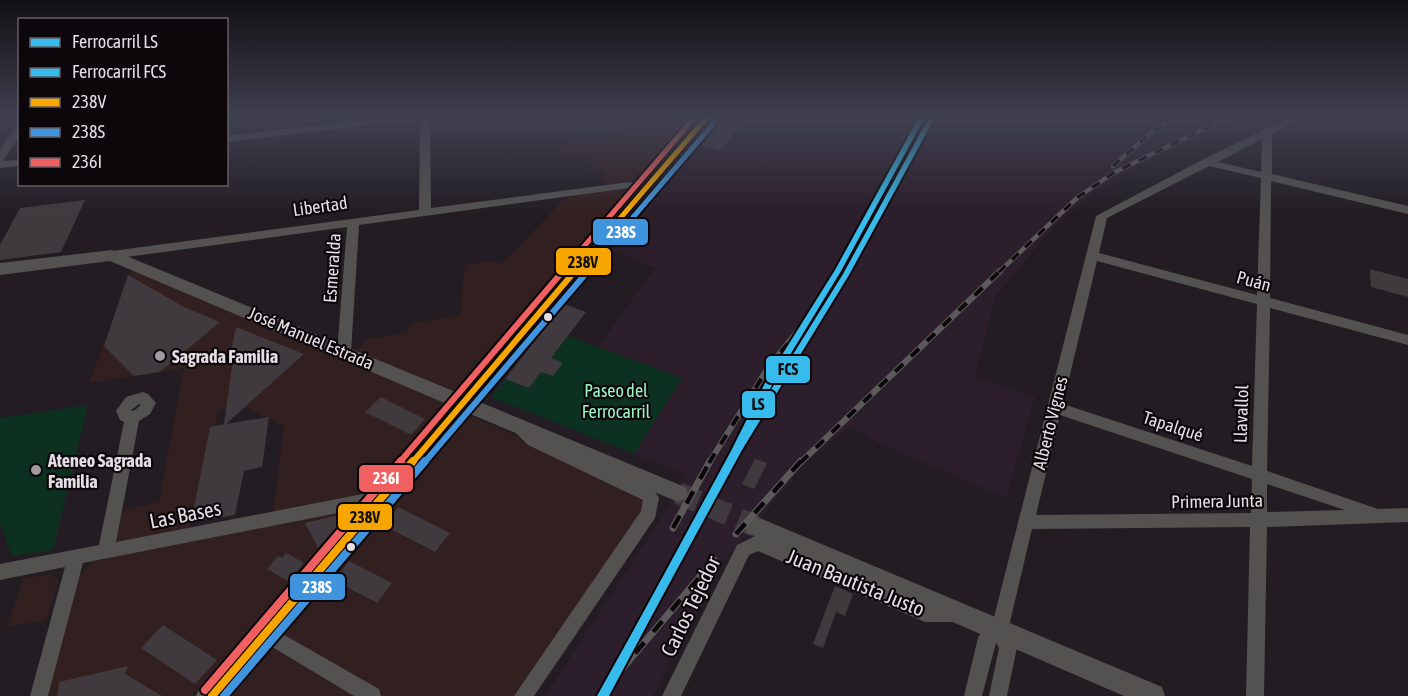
<svg xmlns="http://www.w3.org/2000/svg" width="1408" height="696" viewBox="0 0 1408 696" font-family="'Asap Condensed',sans-serif">
<rect width="100%" height="100%" fill="#231d23"/>
<g fill="#31201f">
<polygon points="648,117 698,117 644,178 606,185 601,169 592,170 588,155 563,158 560,144 617,136 614,123"/>
<polygon points="624,189 629,190 631,196 461,390 451,391 356,352 369,339 406,333 410,324 460,315 465,265 493,261 502,264 567,196"/>
<polygon points="132,269 443,401 444,407 366,494 273,516 284,426 246,407 219,411 215,426 210,427 189,532 118,543 114,537 120,511 159,502 184,368 89,383"/>
<polygon points="466,416 474,417 642,492 646,500 643,510 514,696 224,696 457,420"/>
<polygon points="340,511 345,513 347,518 345,524 192,696 40,696 79,576 90,565 100,560"/>
<polygon points="51,574 59,580 46,620 6,627 24,578"/>
</g>
<polygon fill="#2c1e2b" points="724,117 1239,117 1121,175 1085,199 1054,226 996,296 975,377 1035,397 1006,498 881,444 850,426 808,461 720,566 653,696 545,696 663,515 685,475 634,454 682,378 598,347 655,268 609,249"/>
<g fill="#0d3120">
<polygon points="568,336 682,378 634,454 491,397 505,379 529,388"/>
<polygon points="88,405 53,550 12,556 0,523 0,418"/>
</g>
<g fill="#403a3e">
<polygon points="724,117 747,117 720,151 700,145"/>
<polygon points="85,200 61,252 0,260 0,245 20,208"/>
<polygon points="1370,269 1408,279 1408,297 1371,287"/>
<polygon points="128,275 184,307 220,322 160,372 134,376 104,346"/>
<polygon points="564,304 586,312 551,358 563,363 553,376 541,372 529,388 505,379"/>
<polygon points="236,327 304,354 226,424 269,417 262,467 244,471 235,515 191,522 210,427 224,424 233,360 229,359"/>
<polygon points="381,397 425,419 411,435 365,412"/>
<polygon points="755,459 767,463 754,489 742,484"/>
<polygon points="398,507 450,533 435,552 383,525"/>
<polygon points="339,515 341,521 318,548 305,523"/>
<polygon points="286,553 304,563 288,581 267,569 278,556 282,558"/>
<polygon points="349,561 392,583 377,603 334,580"/>
<polygon points="835,586 853,594 845,616 836,612 823,648 813,644"/>
<polygon points="163,625 217,660 195,684 141,648"/>
<polygon points="128,666 125,674 162,696 57,696 59,682"/>
</g>
<g fill="none" stroke-linecap="round" stroke-linejoin="round">
<polyline stroke="#403a40" stroke-width="22" stroke-dasharray="22 11" stroke-linecap="butt" points="678,493 755,526"/>
<g fill="#535251" fill-rule="evenodd">
<polygon points="388,117 418,117 413,120 226,142 226,136"/>
<polygon points="420,117 430,117 431,208 629,182 646,183 652,186 646,189 629,188 359,225 351,352 349,356 339,356 337,352 347,227 112,259 106,255 112,251 419,210"/>
<path d="M1289,117H1302L1272,134V174L1408,206V214L1271,181L1270,298L1408,335V345L1270,308L1267,471L1378,509L1408,508V522L1267,527L1264,696H1246L1250,527L1032,529L1008,630L1017,647L1007,696H989L999,648L996,643L982,696H964L978,638L981,632L992,625L1096,216L1202,160ZM1262,139L1261,172L1218,162ZM1209,166L1261,178L1257,295L1099,253L1107,218ZM1097,261L1257,304L1252,466L1063,404ZM1060,415L1252,479L1251,513L1036,515ZM1267,484L1345,510L1267,512Z"/>
<polygon points="20,123 20,135 3,161 20,160 20,166 0,168 0,150 16,124"/>
<path d="M143,392L148,394L156,403L150,414L139,421L116,542L378,491L384,493L386,498L384,503L378,505L83,563L48,696H30L65,567L0,580V564L99,545L124,422L120,420L116,411L126,397ZM139,404L141,405L135,410L130,411Z"/>
<polygon points="517,421 538,437 652,487 659,498 655,518 534,696 514,696 641,511 643,500 528,445 510,427 512,423"/>
<polygon points="757,535 925,604 952,604 958,607 961,613 958,619 952,622 925,622 758,551 749,555 681,696 662,696 737,545"/>
<polygon points="265,624 379,689 381,696 354,696 259,639 256,633 259,627"/>
</g>
<g fill="#535251" fill-rule="evenodd">
<polygon points="112,250 685,487 688,493 685,499 678,502 671,499 110,261 0,275 0,263"/>
<polygon points="755,516 1162,687 1165,696 1124,696 747,533 744,526 747,519"/>
</g>
<polygon fill="#5e5b5a" fill-rule="evenodd" points="698,117 715,117 232,696 196,696 201,685"/>
<g stroke="#5c595a" stroke-width="4.5">
<g id="rail-far2">
<polyline points="1113,166 1152,132 1177,117"/>
<polyline points="999,272 1078,197 1115,172 1229,117"/>
</g>
</g>
<g stroke="#5c595a" stroke-width="6">
<g id="rail-far1">
<polyline points="709,463 768,368 807,320"/>
<polyline points="800,463 1000,271"/>
</g>
</g>
<g stroke="#5c595a" stroke-width="7">
<g id="rail">
<polyline points="673,528 710,461"/>
<polyline points="736,534 801,461"/>
<polyline points="599,696 714,560"/>
</g>
</g>
<use href="#rail-far2" stroke="#0c070b" stroke-width="3" stroke-dasharray="9" stroke-linecap="butt"/>
<use href="#rail-far1" stroke="#0c070b" stroke-width="4" stroke-dasharray="11" stroke-linecap="butt"/>
<use href="#rail" stroke="#0c070b" stroke-width="4.5" stroke-dasharray="14" stroke-linecap="butt"/>
<g stroke="#0c070b" stroke-width="9">
<polyline id="bus-1-far2" points="574,272 707,117"/>
</g>
<g stroke="#0c070b" stroke-width="10">
<polyline id="bus-1-far1" points="412,463 575,271"/>
</g>
<g stroke="#0c070b" stroke-width="12">
<polyline id="bus-1" points="212,696 413,461"/>
</g>
<g stroke="#0c070b" stroke-width="9">
<polyline id="bus-2-far2" points="586,272 714,123"/>
</g>
<g stroke="#0c070b" stroke-width="10">
<polyline id="bus-2-far1" points="424,463 588,271"/>
</g>
<g stroke="#0c070b" stroke-width="12">
<polyline id="bus-2" points="224,696 425,461"/>
</g>
<g stroke="#0c070b" stroke-width="9">
<polyline id="bus-3-far2" points="562,272 695,117"/>
</g>
<g stroke="#0c070b" stroke-width="10">
<polyline id="bus-3-far1" points="399,463 563,271"/>
</g>
<g stroke="#0c070b" stroke-width="12">
<polyline id="bus-3" points="205,690 401,461"/>
</g>
<use href="#bus-1-far2" stroke="#f7a600" stroke-width="5"/>
<use href="#bus-1-far1" stroke="#f7a600" stroke-width="6"/>
<use href="#bus-1" stroke="#f7a600" stroke-width="8"/>
<use href="#bus-2-far2" stroke="#4094de" stroke-width="5"/>
<use href="#bus-2-far1" stroke="#4094de" stroke-width="6"/>
<use href="#bus-2" stroke="#4094de" stroke-width="8"/>
<use href="#bus-3-far2" stroke="#f16060" stroke-width="5"/>
<use href="#bus-3-far1" stroke="#f16060" stroke-width="6"/>
<use href="#bus-3" stroke="#f16060" stroke-width="8"/>
<g stroke="#0c070b" stroke-width="4">
<polygon id="rail-1" points="919,117 925,117 841,271 773,383 737,455 609,696 598,696 731,451 767,379 835,270"/>
</g>
<g stroke="#0c070b" stroke-width="4">
<polygon id="rail-2" points="930,119 933,121 849,275 742,450 608,696 597,696 736,446 843,274 927,121"/>
</g>
<use href="#rail-1" fill="#37bbed" fill-rule="evenodd"/>
<use href="#rail-2" fill="#37bbed" fill-rule="evenodd"/>
</g>
<linearGradient id="sky" x2="0" y2="1"><stop stop-color="#131013"/><stop offset="0.55" stop-color="#3f4050"/><stop offset="1" stop-color="#3f4050" stop-opacity="0"/></linearGradient>
<rect width="1408" height="214" fill="url(#sky)"/>
<g fill="#e5dde4" stroke="#0c070b" stroke-width="2">
<circle cx="548" cy="317" r="5"/>
<circle cx="351" cy="547" r="5"/>
</g>
<g fill="#a19aa0" stroke="#0c070b" stroke-width="2">
<circle cx="160" cy="356" r="6"/>
<circle cx="36" cy="470" r="6"/>
</g>
<g text-anchor="middle" dominant-baseline="central" stroke-width="4.5" stroke-linejoin="round" paint-order="stroke">
<g font-size="18" fill="#e5dde4" stroke="#0c070b">
<text transform="translate(320 206) rotate(-8)">Libertad</text>
<text transform="translate(332 268) rotate(-86)">Esmeralda</text>
<text transform="translate(1254 281) rotate(15)">Puán</text>
<text transform="translate(311 338) rotate(23)">José Manuel Estrada</text>
<text transform="translate(1241 414) rotate(-88)">Llavallol</text>
<text transform="translate(1050 423) rotate(-76)">Alberto Vignes</text>
<text transform="translate(1173 426) rotate(18)">Tapalqué</text>
<text transform="translate(1217 501) rotate(-1)">Primera Junta</text>
</g>
<g font-size="18" font-weight="bold" fill="#e5dde4" stroke="#0c070b" text-anchor="start">
<text x="172" y="356">Sagrada Familia</text>
<text x="48" y="460">Ateneo Sagrada<tspan x="48" dy="21">Familia</tspan></text>
</g>
<g font-size="18" fill="#9af4c2" stroke="#0c070b">
<text x="616" y="390">Paseo del<tspan x="616" dy="21">Ferrocarril</tspan></text>
</g>
<g font-size="21" fill="#e5dde4" stroke="#0c070b">
<text transform="translate(185 514) rotate(-11)">Las Bases</text>
<text transform="translate(856 582) rotate(22)">Juan Bautista Justo</text>
<text transform="translate(690 606) rotate(-64)">Carlos Tejedor</text>
</g>
</g>
<g stroke="#0c070b" stroke-width="2">
<rect x="592" y="218" width="57" height="28" rx="6" fill="#4094de"/>
<rect x="555" y="247" width="57" height="29" rx="6" fill="#f7a600"/>
<rect x="765" y="355" width="46" height="29" rx="6" fill="#37bbed"/>
<rect x="741" y="390" width="35" height="29" rx="6" fill="#37bbed"/>
<rect x="358" y="464" width="56" height="29" rx="6" fill="#f16060"/>
<rect x="337" y="503" width="56" height="28" rx="6" fill="#f7a600"/>
<rect x="289" y="573" width="57" height="28" rx="6" fill="#4094de"/>
</g>
<g font-size="16" text-anchor="middle" font-weight="bold" fill="#fff">
<text x="621" y="238">238S</text>
<text x="386" y="484">236I</text>
<text x="317" y="593">238S</text>
</g>
<g font-size="16" text-anchor="middle" font-weight="bold" fill="#111">
<text x="583" y="268">238V</text>
<text x="788" y="375">FCS</text>
<text x="758" y="410">LS</text>
<text x="365" y="523">238V</text>
</g>
<rect x="18" y="18" width="210" height="168" fill="#0c070b" stroke="#635d62" stroke-width="1.5"/>
<rect x="30" y="38" width="30" height="9" fill="#37bbed" stroke="#635d62" stroke-width="1.5"/>
<text x="72" y="48" font-size="18" fill="#e5dde4">Ferrocarril LS</text>
<rect x="30" y="68" width="30" height="9" fill="#37bbed" stroke="#635d62" stroke-width="1.5"/>
<text x="72" y="78" font-size="18" fill="#e5dde4">Ferrocarril FCS</text>
<rect x="30" y="98" width="30" height="9" fill="#f7a600" stroke="#635d62" stroke-width="1.5"/>
<text x="72" y="108" font-size="18" fill="#e5dde4">238V</text>
<rect x="30" y="128" width="30" height="9" fill="#4094de" stroke="#635d62" stroke-width="1.5"/>
<text x="72" y="138" font-size="18" fill="#e5dde4">238S</text>
<rect x="30" y="158" width="30" height="9" fill="#f16060" stroke="#635d62" stroke-width="1.5"/>
<text x="72" y="168" font-size="18" fill="#e5dde4">236I</text>
</svg>
